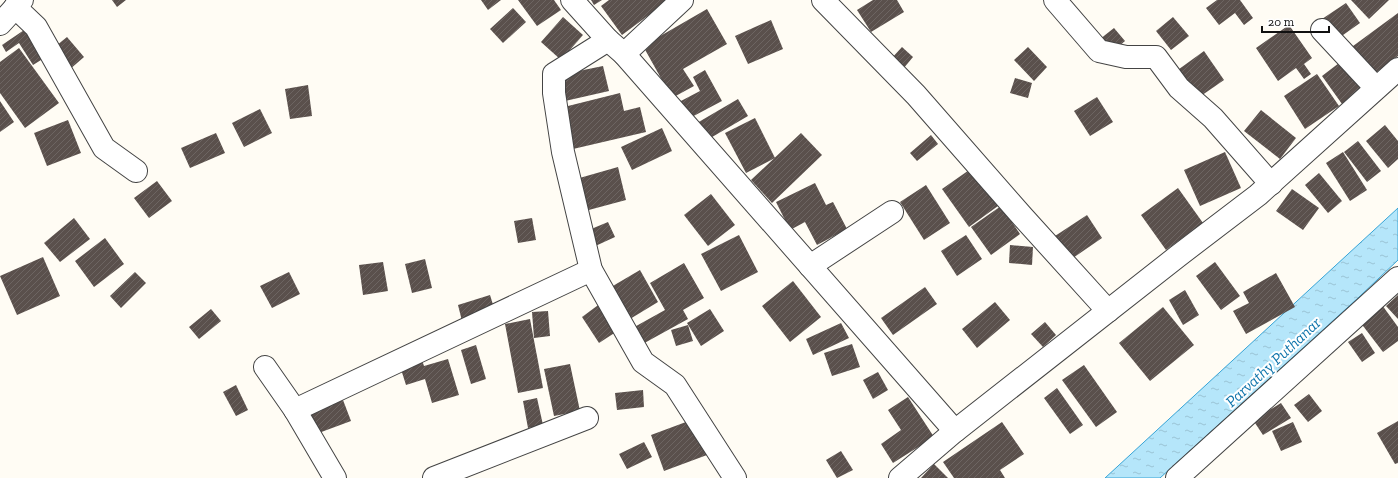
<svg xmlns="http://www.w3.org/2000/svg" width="1398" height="478" viewBox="0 0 1398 478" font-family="'Zilla Slab',serif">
<defs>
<pattern id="water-ripples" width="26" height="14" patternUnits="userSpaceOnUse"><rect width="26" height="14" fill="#b5e6fa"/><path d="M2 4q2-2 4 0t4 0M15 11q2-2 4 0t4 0" fill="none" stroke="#9bc4d5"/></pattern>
<pattern id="building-hatch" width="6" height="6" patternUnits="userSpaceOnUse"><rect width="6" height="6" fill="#5a504c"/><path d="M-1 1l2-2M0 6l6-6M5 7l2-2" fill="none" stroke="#6d6562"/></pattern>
</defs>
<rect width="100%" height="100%" fill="#fffcf4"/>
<polygon fill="url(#water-ripples)" stroke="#37a4d6" points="1398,208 1398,260 1358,298 1160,478 1105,478"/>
<g fill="url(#building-hatch)">
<polygon points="112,0 126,0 117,7"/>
<polygon points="481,0 501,0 488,10"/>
<polygon points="518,0 554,0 561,10 537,26"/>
<polygon points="591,0 602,0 594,5"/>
<polygon points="609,0 669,0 622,35 601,6"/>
<polygon points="873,0 897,0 904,12 871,32 857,10"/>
<polygon points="1217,0 1240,0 1253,18 1244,25 1235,13 1219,25 1206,8"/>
<polygon points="1351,0 1389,0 1369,19"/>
<polygon points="1346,3 1360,23 1336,40 1322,19"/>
<polygon points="513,8 526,22 503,43 490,29"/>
<polygon points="707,9 727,44 683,69 694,86 672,98 643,46"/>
<polygon points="1398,13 1398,56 1370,77 1349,49"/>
<polygon points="563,17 583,35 561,60 541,42"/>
<polygon points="1173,17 1189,36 1171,50 1156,31"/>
<polygon points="771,20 783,49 748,64 735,36"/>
<polygon points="1289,25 1312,58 1304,64 1311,74 1304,79 1296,68 1278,81 1256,48"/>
<polygon points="30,26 49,55 33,65 19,43 6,52 2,45"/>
<polygon points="1114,28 1125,41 1111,53 1100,39"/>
<polygon points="67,37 84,57 69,70 51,50"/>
<polygon points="902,47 913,57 903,69 891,59"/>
<polygon points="1028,47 1047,67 1034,81 1014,60"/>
<polygon points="19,48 59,103 25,128 0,93 0,62"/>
<polygon points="1204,51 1224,80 1195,100 1175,72"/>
<polygon points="1343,60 1363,87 1342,104 1322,76"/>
<polygon points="603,66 609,91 565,101 559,75"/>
<polygon points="705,70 722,101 688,119 679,102 700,91 693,77"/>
<polygon points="1317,74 1339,106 1305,129 1284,96"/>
<polygon points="1015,78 1032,83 1028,98 1010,93"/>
<polygon points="308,85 312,116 290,119 285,89"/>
<polygon points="620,93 624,111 640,107 646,132 573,149 564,107"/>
<polygon points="1097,97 1113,122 1090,136 1074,111"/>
<polygon points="738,99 748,116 707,140 697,123"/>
<polygon points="0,101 14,122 0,132"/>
<polygon points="260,109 272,133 244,147 232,123"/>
<polygon points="1261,110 1296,138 1280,159 1244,131"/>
<polygon points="755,118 775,158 746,173 725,133"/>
<polygon points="68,120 81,153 47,166 34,133"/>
<polygon points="1385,125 1398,141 1398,159 1388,168 1366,141"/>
<polygon points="662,128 672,151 632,170 621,147"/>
<polygon points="216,133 225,153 190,168 181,148"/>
<polygon points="801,133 822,155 772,203 751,180"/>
<polygon points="931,135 938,144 917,161 910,153"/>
<polygon points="1358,141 1381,171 1367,182 1344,152"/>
<polygon points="1225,152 1241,188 1200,206 1184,170"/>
<polygon points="1343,152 1367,190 1350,201 1326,163"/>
<polygon points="618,167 626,200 585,211 576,179"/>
<polygon points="972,168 998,206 969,227 942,189"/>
<polygon points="1319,173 1342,201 1328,213 1305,185"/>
<polygon points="157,181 172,201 149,218 134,198"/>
<polygon points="815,183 826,205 833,202 847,229 817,245 805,222 790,230 776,202"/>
<polygon points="926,185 950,223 924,240 900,202"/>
<polygon points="1178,188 1203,223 1166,250 1141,215"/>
<polygon points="1292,189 1319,208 1303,230 1276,211"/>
<polygon points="711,194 735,225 708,246 684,215"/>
<polygon points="1001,206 1020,234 991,255 971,227"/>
<polygon points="1087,215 1102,238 1070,260 1055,236"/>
<polygon points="74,218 90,239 60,262 44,243"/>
<polygon points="532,218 536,240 518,243 514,221"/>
<polygon points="608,222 615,237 591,248 584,232"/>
<polygon points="739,235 758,272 721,291 701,254"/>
<polygon points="966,235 982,259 957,276 941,251"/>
<polygon points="105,238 124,264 94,287 75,261"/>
<polygon points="1010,245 1033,247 1032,265 1009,263"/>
<polygon points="43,257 60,296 17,315 0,276"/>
<polygon points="425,259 432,288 412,293 405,264"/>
<polygon points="383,262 388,291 363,295 359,265"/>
<polygon points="1215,262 1240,296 1221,310 1196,276"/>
<polygon points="684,263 704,298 683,310 688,319 639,346 629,330 665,310 650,283"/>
<polygon points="640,270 658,302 625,322 606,290"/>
<polygon points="135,272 146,283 121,308 110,296"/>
<polygon points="289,272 300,294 272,308 260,286"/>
<polygon points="1276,273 1295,307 1246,334 1233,311 1249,303 1243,292"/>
<polygon points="793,281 821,317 790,342 762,306"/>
<polygon points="925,287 937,304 893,335 881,318"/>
<polygon points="1185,290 1199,315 1183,325 1169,300"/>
<polygon points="490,295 495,311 462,321 458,305"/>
<polygon points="1398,295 1398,319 1386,306"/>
<polygon points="995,302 1010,320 977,348 962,329"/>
<polygon points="601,303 619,330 599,343 582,317"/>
<polygon points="1382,305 1398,327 1398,341 1383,352 1360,322"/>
<polygon points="1163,307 1194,345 1150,381 1119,343"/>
<polygon points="211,309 221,321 199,339 189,327"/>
<polygon points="710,309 724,331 701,346 687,323"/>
<polygon points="548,311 550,336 534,338 532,312"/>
<polygon points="530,319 543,388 518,393 505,324"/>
<polygon points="1045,322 1056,335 1043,347 1031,334"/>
<polygon points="841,323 849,338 813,355 806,339"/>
<polygon points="688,325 693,341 676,346 671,330"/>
<polygon points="1362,333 1375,353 1362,362 1348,342"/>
<polygon points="852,344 860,367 832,376 824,353"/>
<polygon points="476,345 486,379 471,384 461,350"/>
<polygon points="421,357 424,366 448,359 459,395 432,403 425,379 406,385 399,363"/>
<polygon points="570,364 580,411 554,416 544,369"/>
<polygon points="1084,365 1117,412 1096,427 1062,380"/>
<polygon points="878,372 888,390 873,399 863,380"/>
<polygon points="236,385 248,410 236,416 223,392"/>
<polygon points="1057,388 1083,425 1070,434 1044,398"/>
<polygon points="643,390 644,407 617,410 615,393"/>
<polygon points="1309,394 1322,411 1308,422 1294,405"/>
<polygon points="908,397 934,437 893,463 881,444 901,430 888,410"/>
<polygon points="537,398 543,425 528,428 523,401"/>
<polygon points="343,400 351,421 316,434 308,413"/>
<polygon points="1281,403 1291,418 1263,435 1253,420"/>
<polygon points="694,419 707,455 664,471 651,435"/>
<polygon points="1398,421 1398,463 1395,464 1377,433"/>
<polygon points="1002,422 1024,454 1000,470 1005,478 954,478 943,462"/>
<polygon points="1293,422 1302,442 1281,451 1272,431"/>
<polygon points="644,442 652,457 627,469 619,454"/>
<polygon points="841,451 853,470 837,478 826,460"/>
<polygon points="934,464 948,478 921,478"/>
</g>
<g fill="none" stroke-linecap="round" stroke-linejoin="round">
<g stroke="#444" stroke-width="24">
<g id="minor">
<polyline points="572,0 608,40 624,54 955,431"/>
<polyline points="823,0 916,95 1022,216 1108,311"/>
<polyline points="1055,0 1099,51 1126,57 1156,57 1179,88 1213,118 1271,184"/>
<polyline points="15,7 36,27 104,148 136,171"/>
<polyline points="0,24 22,0"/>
<polyline points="1322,30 1376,88"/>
<polyline points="608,40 554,74 554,93 563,152 591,270 643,362 675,385 735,478"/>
<polyline points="624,54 682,0"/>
<polyline points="810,266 892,212"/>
<polyline points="265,367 295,410 335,478"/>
<polyline points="295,410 591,270"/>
<polyline points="434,478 587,418"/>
<polyline points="900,478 955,431 1178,256 1258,195 1398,69"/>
<polyline points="1177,478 1398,278"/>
</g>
</g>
<use href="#minor" stroke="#fff" stroke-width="22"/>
</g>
<g text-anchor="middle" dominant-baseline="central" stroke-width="4" stroke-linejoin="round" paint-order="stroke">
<g font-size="16" font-style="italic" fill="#1075ac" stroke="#fff">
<text transform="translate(1273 362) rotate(-43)">Parvathy Puthanar</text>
</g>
</g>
<path d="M1262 26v6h67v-6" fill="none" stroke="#111111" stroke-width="2"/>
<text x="1268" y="26" font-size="12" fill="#111111" stroke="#ffffff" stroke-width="3" paint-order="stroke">20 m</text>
</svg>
